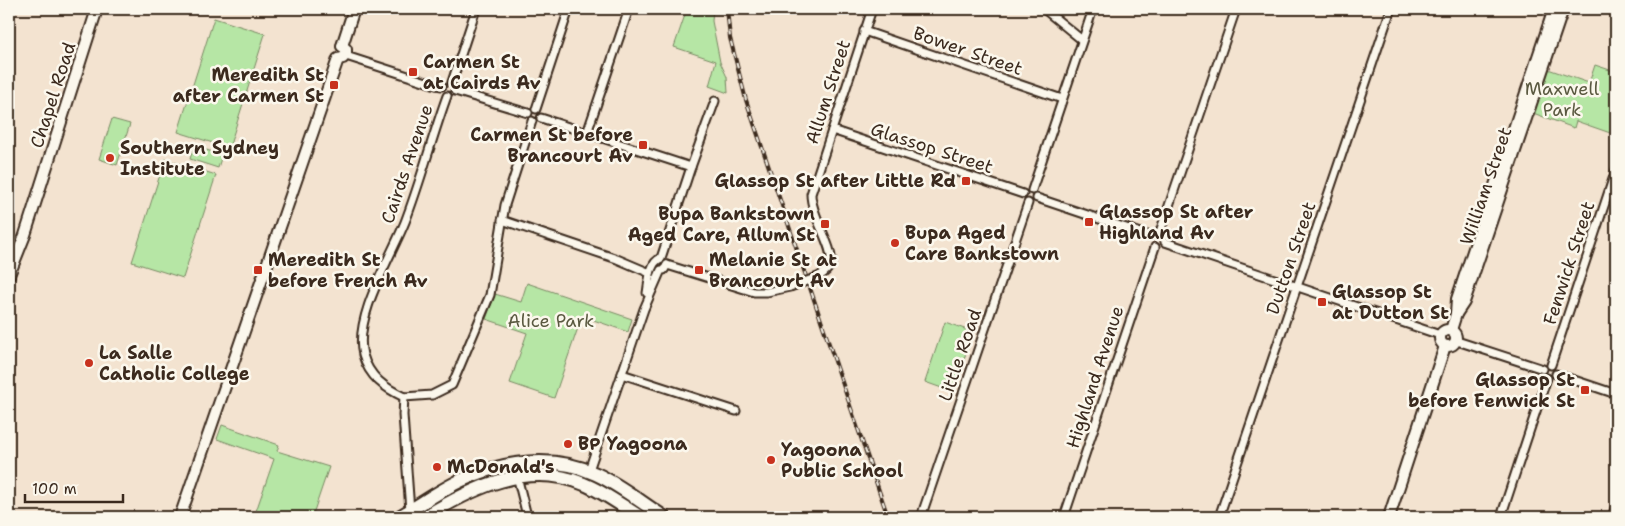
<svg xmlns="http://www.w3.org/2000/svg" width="1625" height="526" viewBox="0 0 1625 526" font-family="'Shantell Sans',sans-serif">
<rect width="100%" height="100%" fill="#f3e3d0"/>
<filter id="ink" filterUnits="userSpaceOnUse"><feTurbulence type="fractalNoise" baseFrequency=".02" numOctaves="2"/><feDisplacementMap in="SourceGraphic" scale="10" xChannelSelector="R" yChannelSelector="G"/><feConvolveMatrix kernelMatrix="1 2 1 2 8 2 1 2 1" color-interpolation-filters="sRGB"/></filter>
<g filter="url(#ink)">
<g fill="#b6e6a5" stroke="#788862">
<polygon points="687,9 713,9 712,21 720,62 727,77 728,93 709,86 716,61 674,47"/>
<polygon points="214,18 265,34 229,148 178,132"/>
<polygon points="1595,65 1616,72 1616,135 1576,121 1574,128 1533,113 1548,69 1589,83"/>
<polygon points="112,119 130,124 117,165 99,159"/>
<polygon points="194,146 222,155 218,168 190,159"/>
<polygon points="165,159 216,175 183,278 132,262"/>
<polygon points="527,283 632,319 628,332 582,316 554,398 510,383 527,333 486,319 495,294 521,302"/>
<polygon points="945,322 973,332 953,392 925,382"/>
<polygon points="222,425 279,445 277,451 329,467 312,517 254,517 274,459 217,439"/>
</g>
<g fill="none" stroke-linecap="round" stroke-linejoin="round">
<g stroke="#3b2a1e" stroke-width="11">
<g id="street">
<polyline points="1044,9 1082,40"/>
<polyline points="864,31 1062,99"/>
<polyline points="346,56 436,85 442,86"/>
<polyline points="452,82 476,9"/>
<polyline points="455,91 528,113"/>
<polyline points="536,109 569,9"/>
<polyline points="541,118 691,167"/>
<polyline points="832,130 1023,194"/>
<polyline points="587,133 629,9"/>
<polyline points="1032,190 1093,9"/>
<polyline points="1037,198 1150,236"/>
<polyline points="502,220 617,259 650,273"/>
<polyline points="1160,232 1236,9"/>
<polyline points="1165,242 1440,335"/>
<polyline points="661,258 691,167 715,101"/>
<polyline points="667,265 754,292 767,292 790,287"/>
<path d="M818,277C823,274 829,270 831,263C834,247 811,216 811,194L872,9"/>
<path d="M647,293C649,282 649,263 661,258"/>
<polyline points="1457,341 1543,369"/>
<polyline points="1551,365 1616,170"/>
<polyline points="622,374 736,411"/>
<polyline points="1556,374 1616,394"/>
<path d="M404,397C385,388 369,377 363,355C353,318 391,257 405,222C421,181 432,137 447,96"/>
<polyline points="404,397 432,395 452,385 490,295 505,205 532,121"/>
<polyline points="404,397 403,415 410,511"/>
<polyline points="588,473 644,309 661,270 664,270 667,265"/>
<polyline points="517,476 526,512"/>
<polyline points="924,517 923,511 1028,203"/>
<polyline points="1064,517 1155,247"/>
<polyline points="1219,517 1391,9"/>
<polyline points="1501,517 1547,378"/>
<polyline points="1612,517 1616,506"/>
</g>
</g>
<g stroke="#3b2a1e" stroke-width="14">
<g id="secondary">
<polyline points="342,46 354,9"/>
<polyline points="338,59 343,58 346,54 346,49 342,46"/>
<polyline points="9,275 25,235 97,9"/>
<polyline points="1456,314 1464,302 1563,9"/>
<circle cx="1448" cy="338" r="8"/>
<polyline points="1451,330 1456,314 1457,299 1554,9"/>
<polyline points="180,517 338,59"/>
<polyline points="1389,517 1445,346"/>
</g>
</g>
<g stroke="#3b2a1e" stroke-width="16">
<g id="highway">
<path d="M399,517C420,505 440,490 462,480C503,461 554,454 596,474C620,485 642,503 664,517"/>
<path d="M425,517C472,488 528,460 584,484C604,492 622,506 640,517"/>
</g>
</g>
<use href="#street" stroke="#fbf7ec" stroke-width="7"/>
<use href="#secondary" stroke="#fbf7ec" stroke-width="10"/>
<use href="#highway" stroke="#fbf7ec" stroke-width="12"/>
<g stroke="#3b2a1e" stroke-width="4">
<polyline id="rail" points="727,9 730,38 746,100 888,517"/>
</g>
<use href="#rail" stroke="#fbf7ec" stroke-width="2" stroke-dasharray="5.5" stroke-linecap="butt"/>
<g stroke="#3b2a1e" stroke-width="11" stroke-linecap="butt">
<polyline id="street-bridge" points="790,287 818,277"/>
</g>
<use href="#street-bridge" stroke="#fbf7ec" stroke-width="7"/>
</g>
</g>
<g fill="#c8321e" stroke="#fbf7ec" stroke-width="2">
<rect x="408" y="67" width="10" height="10" rx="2.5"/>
<rect x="329" y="80" width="10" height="10" rx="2.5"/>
<rect x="638" y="140" width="10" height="10" rx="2.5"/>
<circle cx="110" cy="158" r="5"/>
<rect x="961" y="176" width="10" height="10" rx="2.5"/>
<rect x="1084" y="217" width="10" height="10" rx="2.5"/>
<rect x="820" y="219" width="10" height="10" rx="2.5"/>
<circle cx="895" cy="243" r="5"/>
<rect x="253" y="265" width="10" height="10" rx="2.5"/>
<rect x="694" y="265" width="10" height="10" rx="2.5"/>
<rect x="1317" y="297" width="10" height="10" rx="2.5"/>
<circle cx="89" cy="363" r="5"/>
<rect x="1580" y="385" width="10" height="10" rx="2.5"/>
<circle cx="568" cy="444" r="5"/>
<circle cx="771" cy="460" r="5"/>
<circle cx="437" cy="467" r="5"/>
</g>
<g text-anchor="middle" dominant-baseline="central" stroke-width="5" stroke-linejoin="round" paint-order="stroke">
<g font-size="18" fill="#3b2a1e" stroke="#fbf7ec">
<text transform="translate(968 51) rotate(19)">Bower Street</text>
<text transform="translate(828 92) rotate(-72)">Allum Street</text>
<text transform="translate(53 95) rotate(-72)">Chapel Road</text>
<text transform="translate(932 148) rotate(18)">Glassop Street</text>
<text transform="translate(407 164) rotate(-71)">Cairds Avenue</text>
<text transform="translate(1486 186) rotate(-71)">William Street</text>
<text transform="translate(1291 258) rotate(-71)">Dutton Street</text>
<text transform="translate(1569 263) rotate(-72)">Fenwick Street</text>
<text transform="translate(960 355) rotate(-71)">Little Road</text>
<text transform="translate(1095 377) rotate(-72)">Highland Avenue</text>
</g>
<g font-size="18" font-weight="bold" fill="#3b2a1e" stroke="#fbf7ec" text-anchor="start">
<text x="423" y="62">Carmen St<tspan x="423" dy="21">at Cairds Av</tspan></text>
<text x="324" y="75" text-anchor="end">Meredith St<tspan x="324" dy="21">after Carmen St</tspan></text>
<text x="633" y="135" text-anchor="end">Carmen St before<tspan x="633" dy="21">Brancourt Av</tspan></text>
<text x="120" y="148">Southern Sydney<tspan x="120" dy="21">Institute</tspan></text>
<text x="956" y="181" text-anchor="end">Glassop St after Little Rd</text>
<text x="1099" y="212">Glassop St after<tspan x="1099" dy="21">Highland Av</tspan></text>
<text x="815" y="214" text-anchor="end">Bupa Bankstown<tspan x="815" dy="21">Aged Care, Allum St</tspan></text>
<text x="905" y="233">Bupa Aged<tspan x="905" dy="21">Care Bankstown</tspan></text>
<text x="268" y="260">Meredith St<tspan x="268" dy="21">before French Av</tspan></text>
<text x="709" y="260">Melanie St at<tspan x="709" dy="21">Brancourt Av</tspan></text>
<text x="1332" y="292">Glassop St<tspan x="1332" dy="21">at Dutton St</tspan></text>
<text x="99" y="353">La Salle<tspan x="99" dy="21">Catholic College</tspan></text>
<text x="1575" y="380" text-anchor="end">Glassop St<tspan x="1575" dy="21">before Fenwick St</tspan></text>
<text x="578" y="444">BP Yagoona</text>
<text x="781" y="450">Yagoona<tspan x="781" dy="21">Public School</tspan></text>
<text x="447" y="467">McDonald's</text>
</g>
<g font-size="18" fill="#5a5940" stroke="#fbf7ec">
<text x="1562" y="89">Maxwell<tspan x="1562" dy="21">Park</tspan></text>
<text x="551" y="321">Alice Park</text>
</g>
</g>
<rect width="1625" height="526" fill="none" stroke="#fbf7ec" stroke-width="30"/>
<rect x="15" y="15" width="1595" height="496" fill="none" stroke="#3b2a1e" stroke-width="2" filter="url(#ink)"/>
<path d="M25 494v8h98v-8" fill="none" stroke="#3b2a1e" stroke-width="2.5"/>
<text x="32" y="494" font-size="15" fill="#3b2a1e" stroke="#fbf7ec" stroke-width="4" paint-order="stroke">100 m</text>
</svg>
